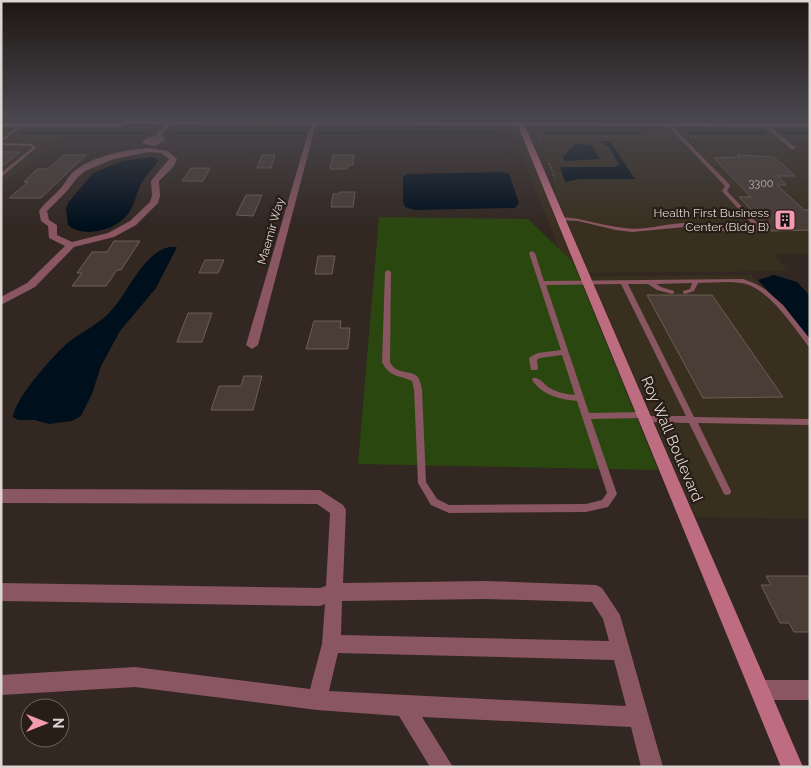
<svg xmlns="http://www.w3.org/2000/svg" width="811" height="768" viewBox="0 0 811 768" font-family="Raleway,sans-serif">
<rect width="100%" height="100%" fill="#322721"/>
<g fill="#392f1f">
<polygon points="76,129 1,184 1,135 7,131"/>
<polygon points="778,129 810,154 810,254 774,254 788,271 589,273 555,193 551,172 534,135 535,133 545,130"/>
<polygon points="512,130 519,130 573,262 559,249"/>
<polygon points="782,130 810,130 810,152"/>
<polygon points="752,275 810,339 810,519 696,517 591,276"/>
</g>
<polygon fill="#2b4710" points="379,217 528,219 573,262 658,470 358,464"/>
<g fill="#000f1c">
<polygon points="599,141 610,141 635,179 579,179 565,182 560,167 615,167 619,165 610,148"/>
<polygon points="575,144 592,145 600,159 565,161 563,157"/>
<path d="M152,157L159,160C154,168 147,174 142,182C136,193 135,205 128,214C116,230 84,239 68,225L66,209L68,203L93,173L122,161Z"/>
<polygon points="501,172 509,174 519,203 515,208 415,210 405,207 403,201 403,177 407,174"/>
<path d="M169,247H177L156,288L120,331L101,366L92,394L81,416L72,421L49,424L35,420H18L13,417C15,398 55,353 70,341C82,332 97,325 108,314C127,296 141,254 169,247Z"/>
<polygon points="774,275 797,282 810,296 810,339 758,280"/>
</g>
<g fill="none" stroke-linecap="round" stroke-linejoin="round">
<g stroke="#000f1c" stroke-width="2">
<polyline points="21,133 146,133"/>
<polyline points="172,133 306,133"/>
<polyline points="319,133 492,132"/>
<polyline points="545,133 643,133"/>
<polyline points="691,133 764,133"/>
<polyline points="785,133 810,133"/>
</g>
</g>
<g fill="#493d36" stroke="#6b5e57">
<polygon points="1,152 20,152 1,167"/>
<polygon points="64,155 86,155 41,198 9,198 28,182 24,182 37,169 48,169"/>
<polygon points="262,155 275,155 271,168 257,168"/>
<polygon points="333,155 354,155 353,165 348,165 347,169 330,169"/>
<polygon points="737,155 774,157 795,176 778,176 786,185 777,185 804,210 810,210 810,230 771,231 739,197 751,197 714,158 740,157"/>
<polygon points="191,168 210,168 203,181 182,181"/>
<polygon points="340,192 355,192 353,207 331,207 333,194 339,194"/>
<polygon points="246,195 262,195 253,216 236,215"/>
<polygon points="114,241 140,241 121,270 117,270 106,286 72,286 82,273 77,273 92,252 107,252"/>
<polygon points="318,256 335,256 332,274 315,274"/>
<polygon points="205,260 224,260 218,273 199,273"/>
<polygon points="647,295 712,295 783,397 703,398"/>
<polygon points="188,313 212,313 202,342 177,342"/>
<polygon points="314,321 341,321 340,328 350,328 348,349 306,349"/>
<polygon points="244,376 262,376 253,410 211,410 219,386 241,386"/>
<polygon points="766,576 810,576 810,632 794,632 789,623 780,623 761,585 771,585"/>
</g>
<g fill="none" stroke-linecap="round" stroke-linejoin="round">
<g stroke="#766c67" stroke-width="1" stroke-dasharray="2 2" stroke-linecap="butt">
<polyline points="690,137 767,137"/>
<polyline points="795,138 810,138"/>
<polyline points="540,142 539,137 671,137"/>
<polyline points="549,163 555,179"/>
</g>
<g fill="#895662" fill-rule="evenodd">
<polygon points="21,124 24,125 1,142 1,139"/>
<path d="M668,124H670L730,185V186L727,191L760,226L761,227L759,231L739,233L685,227L632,232L616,230L578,221L559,220V218L561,217C583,218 603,226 625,228C646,231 666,223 686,223C709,224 731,232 755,229V227L722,191L725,186L668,126Z"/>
<polygon points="764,124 766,124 795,147 795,149 791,149 764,126"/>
<polygon points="1,143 32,144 36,148 1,177 1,173 32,148 31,146 1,145"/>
<path d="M532,251L535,253L544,281L743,279L756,284L766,290L783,305L810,339V346H808C793,326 767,286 741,283C727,281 712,283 698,283L694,291L685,294L683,293V291L690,289L692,283L656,284L661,287L674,291V293L672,294L657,290L648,284H628L694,417L810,419V425L698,423L731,491L730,494L727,495L724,494L689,423L645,422L642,421L641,418L591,419L617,494L608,507L586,512L449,513L431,505L418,483L414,389L412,381C399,375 389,377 382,362L385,272L388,270L391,272L390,362C397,376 410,369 418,377C420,380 421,386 422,389L426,482L437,499L449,505L586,504L602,500L607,493L577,401C560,399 543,396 532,380L533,378C541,377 544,385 550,388C558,393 567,394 575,395L562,355L540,358L537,360L538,368L537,370H531L529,359L530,357L538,353L561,350L529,253ZM621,284L686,416H648L647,413L644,412L589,413L546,285Z"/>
</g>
<g fill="#895662" fill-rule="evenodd">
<polygon points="714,119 721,119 727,125 722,126"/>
<polygon points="168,121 171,123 161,136 165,138 164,141 155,146 144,144 142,143 147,138 155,136"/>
<polygon points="311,123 316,124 258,345 252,349 246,345"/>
<path d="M149,148L168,151L177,159L174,166L159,181L160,196L158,203L136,225L114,237L74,247L35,287L1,305V297L27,283L65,246L49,238L48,226L41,221L39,211C45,202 53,197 60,189C65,184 67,178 72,173C91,156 124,150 149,148ZM149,152L161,153L169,159L151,181L152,196L150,202L130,221L108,233L72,242L57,235V225L49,220L47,211L67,191L77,178L85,171L114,159Z"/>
<path d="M1,489L320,490L343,505L346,510L343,583L486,581L596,585L602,588L620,615L663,767H641L631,727L422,717L453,767H430L399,716L317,710L135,687L1,695V675L135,667L310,689L322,644L325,604L320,606L1,601V583L320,588L326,586L330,513L317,504L1,503ZM486,599L592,602L603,619L609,641L341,635L342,601ZM338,653L614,660L626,706L329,691Z"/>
<polygon points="760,680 810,680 810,700 760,700 753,697 750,690 753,683"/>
</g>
<polygon fill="#be6d81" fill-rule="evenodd" points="129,120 810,123 810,127 525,126 803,767 781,767 518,126 129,124 118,127 1,127 1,123 118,123"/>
</g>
<linearGradient id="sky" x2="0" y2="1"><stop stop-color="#1c1512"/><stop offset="0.52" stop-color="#49474e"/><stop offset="1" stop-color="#49474e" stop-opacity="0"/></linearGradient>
<rect width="811" height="227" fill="url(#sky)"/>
<defs>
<g id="building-square" transform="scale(1.125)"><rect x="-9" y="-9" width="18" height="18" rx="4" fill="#f29aae" stroke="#281d17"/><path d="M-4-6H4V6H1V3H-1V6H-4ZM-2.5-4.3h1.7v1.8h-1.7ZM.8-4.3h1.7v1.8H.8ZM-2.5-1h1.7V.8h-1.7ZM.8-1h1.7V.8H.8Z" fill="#111"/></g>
</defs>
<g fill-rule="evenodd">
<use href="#building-square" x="785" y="220"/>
</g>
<g text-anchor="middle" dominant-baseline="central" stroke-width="4.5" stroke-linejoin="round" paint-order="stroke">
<g font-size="11" fill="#b8afaa">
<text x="761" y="183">3300</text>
</g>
<g font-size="12" fill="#ddd5d1" stroke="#281d17" text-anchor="end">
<text x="769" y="213">Health First Business<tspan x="769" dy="14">Center (Bldg B)</tspan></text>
</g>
<g font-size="12" fill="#ddd5d1" stroke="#281d17">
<text transform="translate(271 231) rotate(-74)">Maemir Way</text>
</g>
<g font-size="15" fill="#ddd5d1" stroke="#281d17">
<text transform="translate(672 439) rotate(67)">Roy Wall Boulevard</text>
</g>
</g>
<rect width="811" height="768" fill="none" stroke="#ddd5d1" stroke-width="5"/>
<g transform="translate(45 723) rotate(90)"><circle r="24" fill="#281d17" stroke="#706761"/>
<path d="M0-4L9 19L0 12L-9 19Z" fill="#f29aae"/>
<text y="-8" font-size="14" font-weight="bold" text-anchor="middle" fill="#ddd5d1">N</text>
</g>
</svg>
